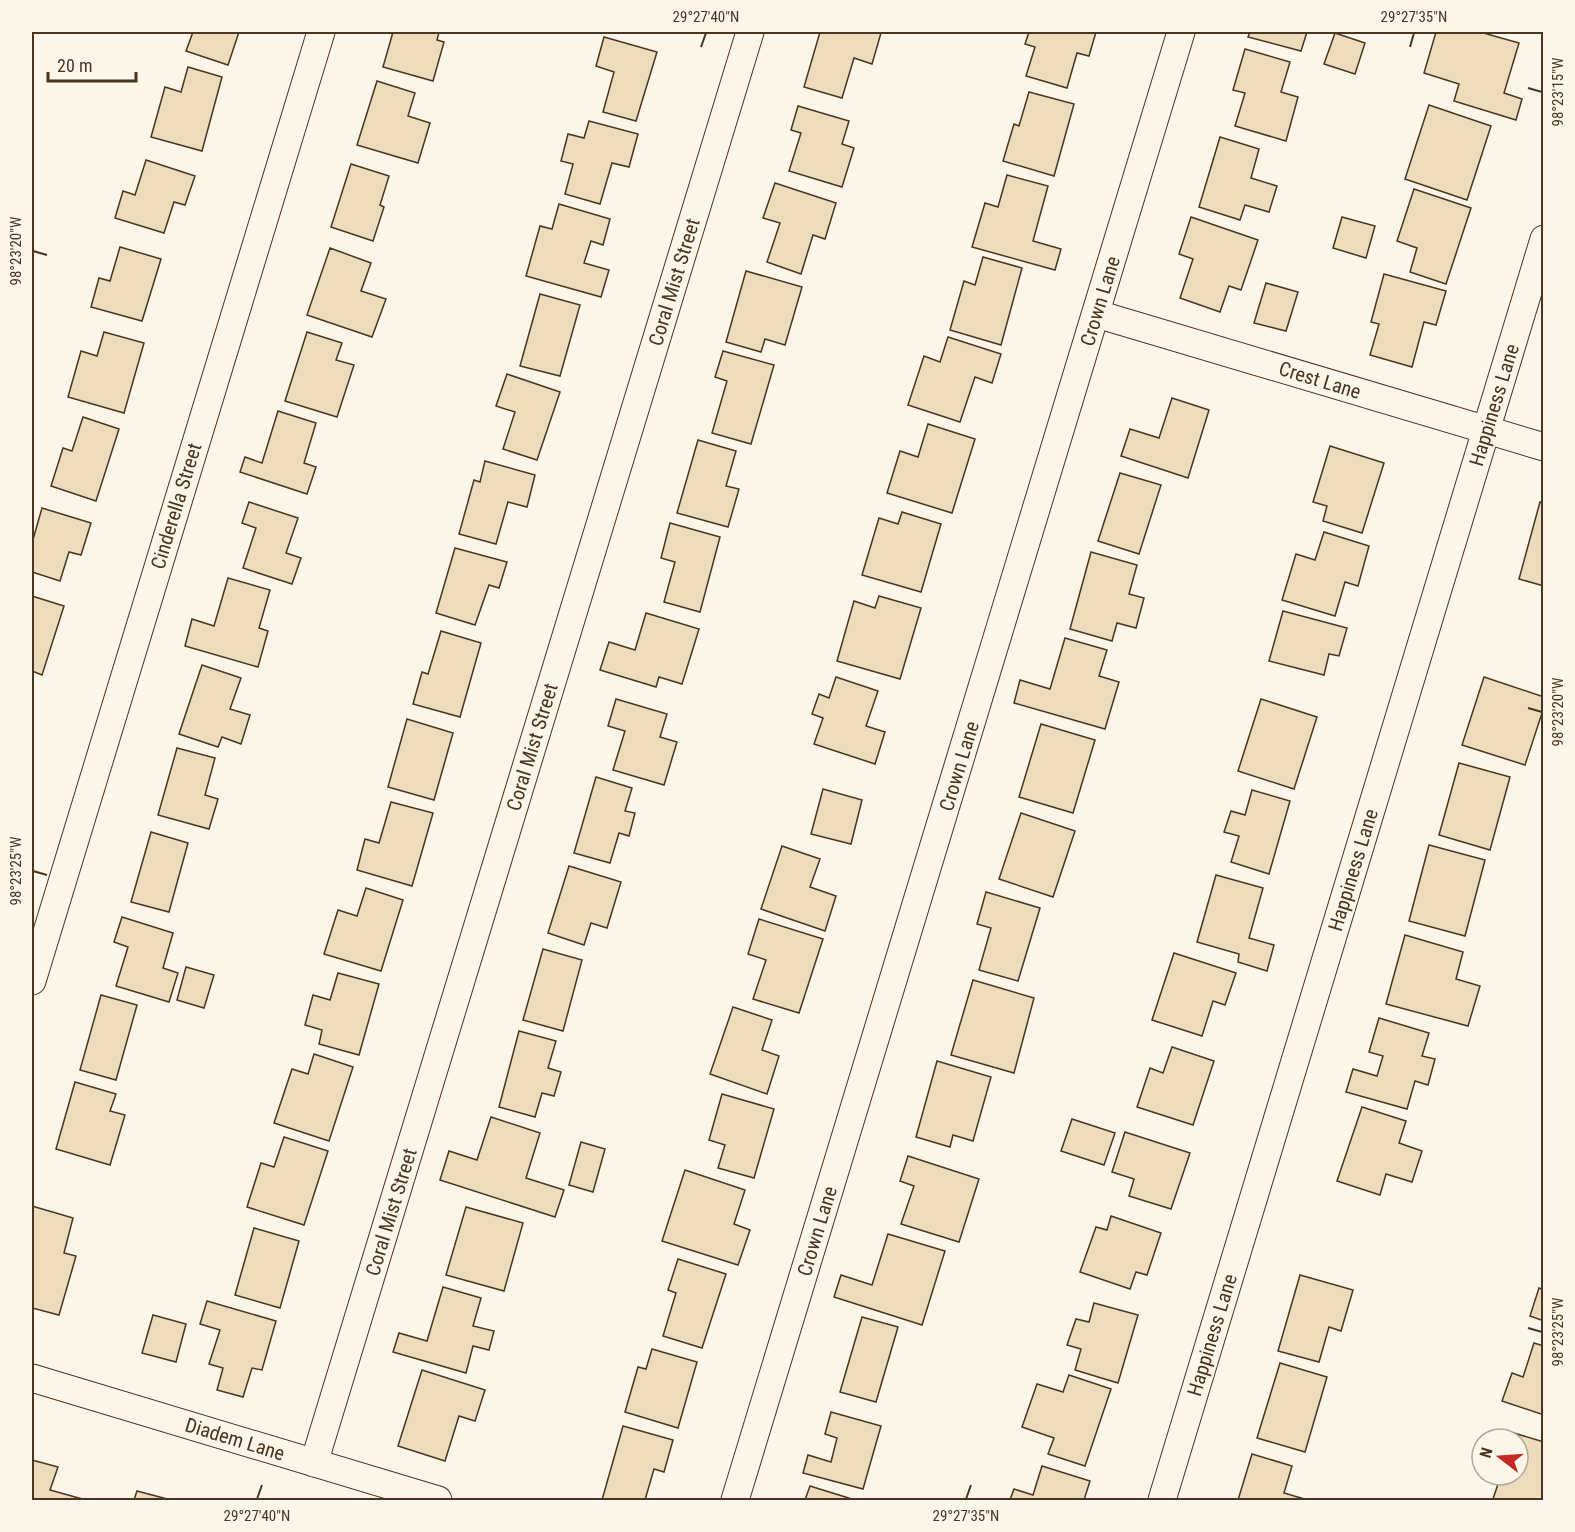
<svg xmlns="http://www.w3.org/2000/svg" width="1575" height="1532" viewBox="0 0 1575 1532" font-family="'Roboto Condensed',sans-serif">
<rect width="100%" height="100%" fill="#fbf6e9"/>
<g fill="#ecdcbc" stroke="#4a3520" stroke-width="1.5">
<polygon points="193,32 239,32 228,65 186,51"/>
<polygon points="393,32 439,32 437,40 444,42 433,81 383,67"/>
<polygon points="820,32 881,33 872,64 854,58 842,98 804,87"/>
<polygon points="1029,32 1096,32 1089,56 1077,53 1067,88 1026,76 1035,47 1025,44"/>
<polygon points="1250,32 1307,32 1301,51 1248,37"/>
<polygon points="1436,32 1480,32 1519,43 1504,93 1522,99 1516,120 1454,101 1459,84 1424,73"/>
<polygon points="1335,33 1365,43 1355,74 1324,64"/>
<polygon points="604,37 657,52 636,121 603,112 614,72 596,66"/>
<polygon points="1245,49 1290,62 1281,92 1298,97 1286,141 1235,126 1245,93 1233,90"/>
<polygon points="188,67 222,77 202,151 151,137 165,87 181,92"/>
<polygon points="377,81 415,93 408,116 430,123 418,163 357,145"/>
<polygon points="1029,92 1074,104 1054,176 1003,161 1014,124 1019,126"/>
<polygon points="1429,105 1491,126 1467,200 1405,179"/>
<polygon points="798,106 849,121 842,144 854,148 842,187 789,171 801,133 791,130"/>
<polygon points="589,121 638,134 629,167 612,163 600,204 565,194 573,164 561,161 568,134 584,138"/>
<polygon points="1220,137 1259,149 1251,178 1277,186 1269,212 1245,205 1240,220 1199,207"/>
<polygon points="146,160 195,176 185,205 174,202 164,233 115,218 123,191 135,195"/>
<polygon points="351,164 389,176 380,205 384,207 373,241 331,227"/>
<polygon points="1007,175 1048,186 1033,241 1061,249 1055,270 972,247 985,203 998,207"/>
<polygon points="775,183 836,203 825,239 813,235 801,274 767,262 780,223 763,218"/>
<polygon points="1414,189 1471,208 1446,284 1410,272 1417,248 1397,241"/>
<polygon points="559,204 610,219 603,245 591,241 584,263 609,270 601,297 526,276 540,226 552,229"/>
<polygon points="1191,217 1258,240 1241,290 1229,286 1220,312 1180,298 1193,259 1179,254"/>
<polygon points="1342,217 1375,226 1366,258 1333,248"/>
<polygon points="120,247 161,259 142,321 91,307 99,278 110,281"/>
<polygon points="330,248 371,263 361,291 386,299 372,337 307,315"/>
<polygon points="983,257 1022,268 1001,345 950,330 964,281 975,285"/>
<polygon points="746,271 802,287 785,345 765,339 761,352 726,342"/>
<polygon points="1384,274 1446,291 1436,325 1424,322 1412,367 1370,355 1379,324 1371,322"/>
<polygon points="1266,283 1298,292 1286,331 1254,323"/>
<polygon points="540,294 580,305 560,376 520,366"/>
<polygon points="104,332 144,343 124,413 68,397 81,351 97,356"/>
<polygon points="307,332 342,343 336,360 354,365 337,417 285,401"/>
<polygon points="948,337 1001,354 992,383 975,377 960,422 908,405 924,356 940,362"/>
<polygon points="723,351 774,365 751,444 712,433 727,381 715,377"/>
<polygon points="507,374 560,392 537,460 503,449 515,412 496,406"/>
<polygon points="1172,398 1209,410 1188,478 1121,456 1130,429 1159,438"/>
<polygon points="278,411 316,423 304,463 316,467 307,494 240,472 245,457 262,463"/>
<polygon points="83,417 119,429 96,501 51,486 63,448 72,451"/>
<polygon points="928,424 975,439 952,513 887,493 900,451 918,457"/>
<polygon points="698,440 736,451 726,486 739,489 728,527 677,513"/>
<polygon points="1330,446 1384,463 1362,533 1323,521 1327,506 1313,502"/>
<polygon points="485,461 535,475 527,507 508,502 496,544 459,534 474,480 480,482"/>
<polygon points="1120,473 1161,485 1139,554 1098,541"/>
<polygon points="249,502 298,518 286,553 301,558 292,584 243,568 256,528 242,523"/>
<polygon points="1540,502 1544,503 1544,586 1519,579"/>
<polygon points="42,508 91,523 81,555 69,552 60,581 32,572 32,543"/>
<polygon points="902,512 941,524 921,592 862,575 879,518 898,524"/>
<polygon points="670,523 720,537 700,612 664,602 675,562 661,558"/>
<polygon points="1324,532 1369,546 1358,586 1345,582 1335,616 1282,600 1296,554 1315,560"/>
<polygon points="455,548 507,562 499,588 489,585 475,625 436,613"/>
<polygon points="1091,552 1137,565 1129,594 1144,598 1136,628 1117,623 1112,641 1070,629"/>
<polygon points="228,578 270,590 259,628 268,631 258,667 185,646 192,619 214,626"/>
<polygon points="32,596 64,606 42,675 32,671"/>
<polygon points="879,596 921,608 900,679 837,661 854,601 875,608"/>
<polygon points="1283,611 1347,628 1339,656 1329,654 1324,675 1269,661"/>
<polygon points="646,613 699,629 682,684 659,677 656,687 600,670 609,642 635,650"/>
<polygon points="441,631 481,643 460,717 413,704 422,672 428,674"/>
<polygon points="1065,638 1107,650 1099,676 1119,682 1105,729 1014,703 1020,680 1050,689"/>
<polygon points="202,665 241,678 230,709 250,715 241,744 222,737 218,747 179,734"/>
<polygon points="836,677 878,691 866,726 885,732 875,764 814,744 823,718 812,714 819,694 829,698"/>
<polygon points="1484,677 1544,697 1544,707 1525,765 1462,745"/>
<polygon points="616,699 667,714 660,737 677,742 664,785 613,770 625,731 608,726"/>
<polygon points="1261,699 1317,717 1294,789 1238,771"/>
<polygon points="407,719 453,733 434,800 388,787"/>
<polygon points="1041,724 1095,740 1073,813 1019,797"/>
<polygon points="177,748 215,758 205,795 218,799 209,829 158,815"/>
<polygon points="1459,763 1510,777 1490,850 1439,835"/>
<polygon points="596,777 632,788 625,811 635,813 629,836 619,833 610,863 574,853"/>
<polygon points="823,789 862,800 851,844 811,834"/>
<polygon points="1252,790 1290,801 1269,874 1231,862 1239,836 1224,832 1231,811 1245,815"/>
<polygon points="391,802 433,813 412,886 357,870 365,839 379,843"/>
<polygon points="1021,813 1075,831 1053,897 999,879"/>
<polygon points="151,832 188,843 169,912 131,902"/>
<polygon points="1429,845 1485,860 1465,936 1409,921"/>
<polygon points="782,846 820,859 810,887 836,896 825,931 761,909"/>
<polygon points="569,866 621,882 607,928 591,923 584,945 548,933"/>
<polygon points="1216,875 1263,888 1249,938 1274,945 1267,971 1238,962 1239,954 1197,942"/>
<polygon points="366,888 403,900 381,971 324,954 338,910 357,916"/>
<polygon points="986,892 1040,908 1018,981 979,970 991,928 977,924"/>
<polygon points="122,917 173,933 163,968 178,973 169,1002 116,986 128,947 114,942"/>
<polygon points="759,919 823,939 799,1013 753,999 766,960 748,954"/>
<polygon points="1405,935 1463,952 1456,979 1480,986 1468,1026 1386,1004"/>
<polygon points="543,949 582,960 563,1031 523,1020"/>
<polygon points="1174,953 1236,973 1225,1005 1213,1001 1202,1036 1152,1020"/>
<polygon points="186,967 214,975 204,1008 177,1000"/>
<polygon points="338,973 379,984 359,1055 319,1044 322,1030 305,1025 313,995 330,1000"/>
<polygon points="973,980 1034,998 1014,1073 951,1055"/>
<polygon points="101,995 137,1005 116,1080 80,1070"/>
<polygon points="733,1007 772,1020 762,1050 779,1056 767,1094 710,1074"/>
<polygon points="1379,1018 1429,1033 1422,1056 1435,1059 1428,1085 1415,1081 1407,1109 1346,1092 1353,1069 1377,1076 1383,1056 1369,1052"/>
<polygon points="519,1031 556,1041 548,1068 561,1072 554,1096 542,1093 535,1117 499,1107"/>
<polygon points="1172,1047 1214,1061 1193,1125 1137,1107 1150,1068 1163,1073"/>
<polygon points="314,1054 353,1067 329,1141 274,1123 292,1069 308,1074"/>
<polygon points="937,1061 991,1077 973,1141 953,1135 950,1147 916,1137"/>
<polygon points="75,1082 116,1094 110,1111 125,1115 110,1165 56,1149"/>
<polygon points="722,1094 774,1109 754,1178 718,1168 725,1145 709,1140"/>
<polygon points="1362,1107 1406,1121 1399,1143 1422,1151 1412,1182 1386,1174 1380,1195 1337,1181"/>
<polygon points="491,1117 540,1133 526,1178 564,1190 555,1217 440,1180 449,1151 477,1160"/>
<polygon points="1072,1119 1115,1133 1104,1165 1061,1151"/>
<polygon points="1125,1132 1190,1153 1171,1209 1129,1196 1134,1179 1112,1172"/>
<polygon points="284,1137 328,1151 304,1225 247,1207 261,1163 274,1167"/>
<polygon points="581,1142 605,1149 593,1192 569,1185"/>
<polygon points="908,1156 979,1179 959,1242 901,1224 914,1186 900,1181"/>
<polygon points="685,1170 745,1190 734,1224 750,1230 738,1265 662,1241"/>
<polygon points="32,1206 73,1218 64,1253 76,1256 59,1315 32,1308"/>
<polygon points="466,1207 523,1223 504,1291 446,1275"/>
<polygon points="1111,1216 1161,1233 1147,1275 1136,1272 1130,1289 1080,1272 1096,1227 1107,1230"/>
<polygon points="254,1228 299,1241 280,1308 235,1295"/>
<polygon points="888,1234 945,1251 922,1325 834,1297 841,1275 872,1285"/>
<polygon points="678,1259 726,1274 702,1348 663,1336 676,1293 668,1290"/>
<polygon points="1300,1275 1353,1290 1341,1331 1329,1327 1319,1362 1278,1351"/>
<polygon points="443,1287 481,1298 473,1326 494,1331 489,1350 473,1346 466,1373 393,1352 399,1333 427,1341"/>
<polygon points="1539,1288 1544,1290 1544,1321 1530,1316"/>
<polygon points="207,1301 276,1321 262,1370 252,1368 243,1397 217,1390 223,1368 209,1364 220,1330 200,1324"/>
<polygon points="1094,1303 1138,1315 1118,1383 1075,1370 1081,1349 1067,1345 1076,1319 1089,1322"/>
<polygon points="153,1315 186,1324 176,1362 142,1353"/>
<polygon points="862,1317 898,1327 876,1402 840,1392"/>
<polygon points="1534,1343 1544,1346 1544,1415 1502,1401 1512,1373 1523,1377"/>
<polygon points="652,1349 697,1362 678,1428 625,1412 638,1367 646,1369"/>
<polygon points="1280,1363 1327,1377 1305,1452 1257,1438"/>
<polygon points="422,1370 485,1390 475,1421 459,1416 445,1461 398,1446"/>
<polygon points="1069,1375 1111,1389 1085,1466 1048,1454 1054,1438 1022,1427 1037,1384 1063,1392"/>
<polygon points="831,1412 881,1426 863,1489 803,1473 808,1455 831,1462 837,1438 825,1434"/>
<polygon points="623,1426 673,1440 664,1472 654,1469 645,1500 602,1500"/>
<polygon points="1514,1433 1544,1442 1544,1500 1498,1500 1493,1499 1501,1475 1518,1475 1518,1439 1512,1439"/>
<polygon points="1252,1454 1292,1466 1284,1493 1308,1500 1238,1500"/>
<polygon points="32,1460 58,1467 50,1490 86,1500 32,1500"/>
<polygon points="1042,1466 1090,1481 1084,1500 1010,1500 1014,1489 1033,1495"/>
<polygon points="810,1486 855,1500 805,1500"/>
<polygon points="137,1491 171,1500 134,1500"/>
</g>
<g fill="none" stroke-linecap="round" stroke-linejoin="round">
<g stroke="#4a3520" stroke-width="29">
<g id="street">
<polyline points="1097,314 1544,447"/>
<polyline points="32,981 321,32"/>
<polyline points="32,1378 438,1500"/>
<polyline points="314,1463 750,32"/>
<polyline points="735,1500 1181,32"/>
<polyline points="1162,1500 1544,239"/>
</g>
</g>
<use href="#street" stroke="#fbf6e9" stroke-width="27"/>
</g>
<path fill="none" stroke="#4a3520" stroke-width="2" d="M701,47L706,33M1410,47L1414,33M1528,88L1542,92M33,251L47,255M1528,708L1542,712M33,871L47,875M1528,1328L1542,1332M257,1499L262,1485M966,1499L971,1485"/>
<g text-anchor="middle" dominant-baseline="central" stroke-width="4.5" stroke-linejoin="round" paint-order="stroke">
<g font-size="20" fill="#4a3520" stroke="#fbf6e9">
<text transform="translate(674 282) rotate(-73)">Coral Mist Street</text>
<text transform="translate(1100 301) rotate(-73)">Crown Lane</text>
<text transform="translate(1320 380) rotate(17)">Crest Lane</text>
<text transform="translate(1494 405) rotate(-73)">Happiness Lane</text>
<text transform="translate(176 506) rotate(-73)">Cinderella Street</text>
<text transform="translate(532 747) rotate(-73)">Coral Mist Street</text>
<text transform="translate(959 766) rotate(-73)">Crown Lane</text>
<text transform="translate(1353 870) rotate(-73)">Happiness Lane</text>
<text transform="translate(391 1212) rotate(-73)">Coral Mist Street</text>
<text transform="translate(817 1231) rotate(-73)">Crown Lane</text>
<text transform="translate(1212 1335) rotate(-73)">Happiness Lane</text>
<text transform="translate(235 1439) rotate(17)">Diadem Lane</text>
</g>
</g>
<rect width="1575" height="1532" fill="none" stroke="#fbf6e9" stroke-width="66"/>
<g transform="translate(1500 1457) rotate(287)"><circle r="28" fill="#fbf6e9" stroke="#b4a999" stroke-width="1.5"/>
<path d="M0-4.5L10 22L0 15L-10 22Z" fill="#c62828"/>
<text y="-9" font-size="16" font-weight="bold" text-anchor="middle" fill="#4a3520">N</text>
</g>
<path d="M48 72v9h88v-9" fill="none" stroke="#4a3520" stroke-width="3"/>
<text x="57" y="72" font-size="18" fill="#4a3520" stroke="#fbf6e9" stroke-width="4.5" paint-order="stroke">20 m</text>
<rect x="33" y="33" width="1509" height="1466" fill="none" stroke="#4a3520" stroke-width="2"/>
<g font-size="15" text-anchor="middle" fill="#4a3520">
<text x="706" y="22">29°27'40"N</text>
<text x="1414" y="22">29°27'35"N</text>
<text transform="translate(1558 92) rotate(-90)" y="5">98°23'15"W</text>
<text transform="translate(16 251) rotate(-90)" y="5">98°23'20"W</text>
<text transform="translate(1558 712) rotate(-90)" y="5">98°23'20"W</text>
<text transform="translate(16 871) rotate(-90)" y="5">98°23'25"W</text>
<text transform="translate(1558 1332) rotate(-90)" y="5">98°23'25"W</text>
<text x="257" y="1521">29°27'40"N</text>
<text x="966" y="1521">29°27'35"N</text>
</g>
</svg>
